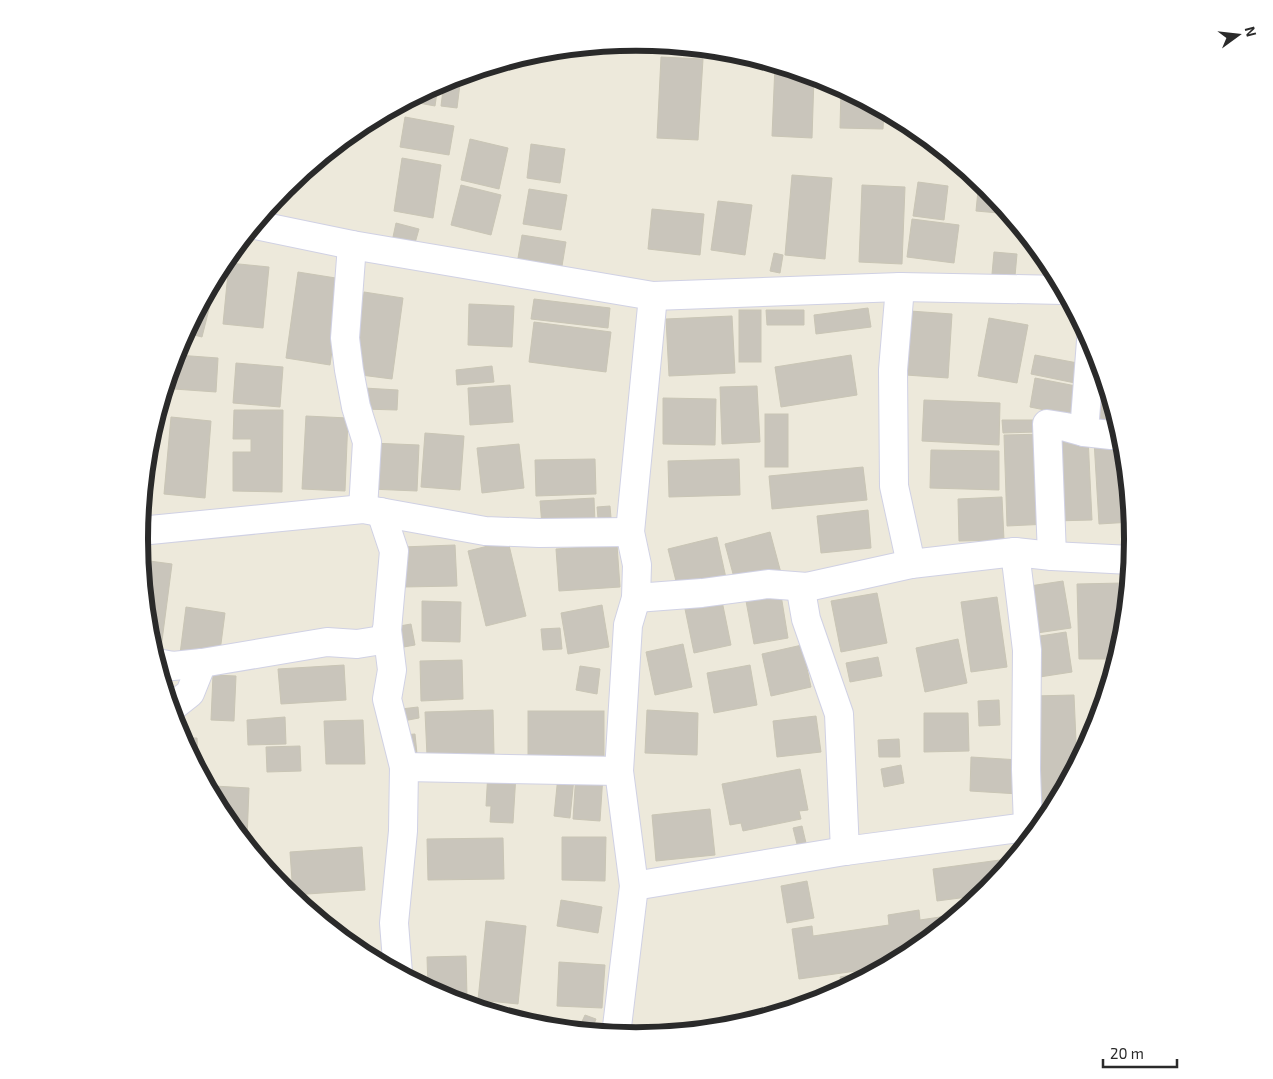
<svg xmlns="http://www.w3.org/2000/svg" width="1273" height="1079" viewBox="0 0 1273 1079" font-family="'Exo 2',sans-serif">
<rect width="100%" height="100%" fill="#ede9db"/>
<g fill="#c9c5bb" stroke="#c9c5b5">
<polygon points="661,57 703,59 698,140 657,138"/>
<polygon points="775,65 814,77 812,138 772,136"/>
<polygon points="461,76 457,108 441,106 444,82"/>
<polygon points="438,85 435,106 408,101"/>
<polygon points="841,88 884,111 883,129 840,128"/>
<polygon points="405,117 454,126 449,155 400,147"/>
<polygon points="470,139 508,148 499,189 461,180"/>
<polygon points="531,144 565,149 560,183 527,178"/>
<polygon points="402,158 441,165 433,218 394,211"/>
<polygon points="792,175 832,178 825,259 785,255"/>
<polygon points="979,180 988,188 1010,214 976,211"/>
<polygon points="918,182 948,186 944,220 913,216"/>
<polygon points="461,185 501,195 491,235 451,225"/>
<polygon points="862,185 905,187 902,264 859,262"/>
<polygon points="529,189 567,195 561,230 523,224"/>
<polygon points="718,201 752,205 745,255 711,250"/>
<polygon points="652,209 704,214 700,255 648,249"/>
<polygon points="912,219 959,225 954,263 907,257"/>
<polygon points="396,223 419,229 415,243 393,237"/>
<polygon points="522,235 566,242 562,266 518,258"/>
<polygon points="994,252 1017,254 1015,276 992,274"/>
<polygon points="774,253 783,255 780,273 770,271"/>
<polygon points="229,263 269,267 263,328 223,324"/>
<polygon points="298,272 342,279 330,365 286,358"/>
<polygon points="364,292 403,298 392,379 353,374"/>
<polygon points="204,299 211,301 202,337 186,333"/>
<polygon points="534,299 610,308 608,328 531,319"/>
<polygon points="469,304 514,306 512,347 468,345"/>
<polygon points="868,308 871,327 816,334 814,315"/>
<rect x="739" y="310" width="22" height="52"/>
<polygon points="766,310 804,310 804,325 767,325"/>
<polygon points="910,311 952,314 948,378 906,375"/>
<polygon points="732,316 735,373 669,376 666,319"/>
<polygon points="989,318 1028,325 1017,383 978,376"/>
<polygon points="534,322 611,332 606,372 529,362"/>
<polygon points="177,355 218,358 216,392 174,389"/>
<polygon points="851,355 857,395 781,407 775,367"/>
<polygon points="1035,355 1083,364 1080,384 1031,374"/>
<polygon points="1098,358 1119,427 1093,425"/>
<polygon points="236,363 283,367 280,407 233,403"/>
<polygon points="492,366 494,382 457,385 456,370"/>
<polygon points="1035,378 1081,387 1075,416 1030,407"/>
<polygon points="510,385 513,422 470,425 468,388"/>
<polygon points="757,386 760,442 722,444 720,387"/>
<polygon points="364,388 398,390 397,410 363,409"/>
<polygon points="663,398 716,399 715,445 663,444"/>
<polygon points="924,400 1000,403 999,445 922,441"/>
<polygon points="234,410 283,410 282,492 233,491 233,452 251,452 251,439 233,439"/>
<rect x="765" y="414" width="23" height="53"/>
<polygon points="306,416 348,418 345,491 302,489"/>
<polygon points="171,417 211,421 205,498 164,494"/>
<polygon points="1002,420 1037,420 1037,432 1003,433"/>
<polygon points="425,433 464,436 460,490 421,487"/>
<polygon points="1046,434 1049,524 1007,526 1004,435"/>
<polygon points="1088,437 1092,520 1053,521 1050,439"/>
<polygon points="1094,441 1124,443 1132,522 1099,524"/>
<polygon points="371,443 419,445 417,491 370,489"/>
<polygon points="519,444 524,488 482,493 477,448"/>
<polygon points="931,450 999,451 999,490 930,488"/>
<polygon points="595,459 596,494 536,496 535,460"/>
<polygon points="739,459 740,495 669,497 668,461"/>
<polygon points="863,467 867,500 772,509 769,476"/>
<polygon points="1002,497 1004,540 959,541 958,499"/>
<polygon points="594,498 595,523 542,526 540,501"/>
<polygon points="610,506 612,529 599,530 597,507"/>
<polygon points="868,510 871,548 821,553 817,516"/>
<polygon points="770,532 781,573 736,585 725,544"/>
<polygon points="717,537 726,578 678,589 668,549"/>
<polygon points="508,541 526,616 486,626 468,551"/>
<polygon points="455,545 457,586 403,587 402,547"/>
<polygon points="617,545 620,587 559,591 556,549"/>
<polygon points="142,560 172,564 160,656 155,655 149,636"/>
<polygon points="1063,581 1071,628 1030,634 1023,587"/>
<polygon points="1123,583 1125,628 1124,637 1117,659 1079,659 1077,584"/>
<polygon points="877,593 887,643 841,652 831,601"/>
<polygon points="781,595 788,638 754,644 746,601"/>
<polygon points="997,597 1007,667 971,672 961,602"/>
<polygon points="422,601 461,602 460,642 422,641"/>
<polygon points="722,601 731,645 694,653 685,609"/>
<polygon points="602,605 609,647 568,654 561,613"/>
<polygon points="186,607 225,613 219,659 180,654"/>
<polygon points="411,624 415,645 398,648 394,627"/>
<polygon points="560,628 562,649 543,650 541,629"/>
<polygon points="1066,632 1072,672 1033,678 1027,638"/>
<polygon points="958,639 967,683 925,692 916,648"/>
<polygon points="683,644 692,687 655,695 646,652"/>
<polygon points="802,645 811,687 771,696 762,654"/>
<polygon points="878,657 882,676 850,682 846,663"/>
<polygon points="462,660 463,699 421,701 420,661"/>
<polygon points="344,665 346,700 281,704 278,669"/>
<polygon points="750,665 757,705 714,713 707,673"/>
<polygon points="580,666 600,669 597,694 576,690"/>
<polygon points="213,675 236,676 234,721 211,720"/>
<polygon points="1074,695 1077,764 1053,809 1037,809 1033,696"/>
<polygon points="999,700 1000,725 979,726 978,701"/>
<polygon points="418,707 419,718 403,721 401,709"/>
<polygon points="493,710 494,754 427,756 425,712"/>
<polygon points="647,710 698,713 697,755 645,753"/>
<rect x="528" y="711" width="76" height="49"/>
<polygon points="924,713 968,713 969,751 924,752"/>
<polygon points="816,716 821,752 777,757 773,721"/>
<polygon points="285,717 286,744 248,745 247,720"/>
<polygon points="363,720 365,764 326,764 324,721"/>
<polygon points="415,734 417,754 404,755 403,735"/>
<polygon points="182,738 197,738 198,768"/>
<polygon points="899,739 900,757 879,757 878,740"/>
<polygon points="300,746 301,771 267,772 266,747"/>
<polygon points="971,757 1020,760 1019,794 970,791"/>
<polygon points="901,765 904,783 884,787 881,769"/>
<polygon points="800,769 808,810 799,811 801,819 743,831 741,823 730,825 722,784"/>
<polygon points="488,771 516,774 513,823 490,822 491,806 486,806"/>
<polygon points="576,773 603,775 600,821 573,819"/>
<polygon points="558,776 574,778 570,818 554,816"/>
<polygon points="214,786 249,788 247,839 242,838 223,815 213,797"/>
<polygon points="710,809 715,855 656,861 652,815"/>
<polygon points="802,826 806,843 797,844 793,828"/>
<polygon points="562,837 606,837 605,881 562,880"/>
<polygon points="503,838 504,879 428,880 427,839"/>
<polygon points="362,847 365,890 293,895 290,852"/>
<polygon points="1015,858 988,891 983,895 937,901 933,869"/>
<polygon points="807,881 814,918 787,923 781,886"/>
<polygon points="561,900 602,907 598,933 557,926"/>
<polygon points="919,910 920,920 960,914 912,953 885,967 799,979 792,929 812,926 813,936 889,925 888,915"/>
<polygon points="486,921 526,926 518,1004 478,1000"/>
<polygon points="466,956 467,997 444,998 428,989 427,957"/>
<polygon points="559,962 605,965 602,1008 557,1006"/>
<polygon points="878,970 879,971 843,990 840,977"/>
<polygon points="585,1015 596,1019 591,1032 579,1028"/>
</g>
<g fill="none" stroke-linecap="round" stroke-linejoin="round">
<g stroke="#d0d1e4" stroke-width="30">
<g id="minor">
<polyline points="255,225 352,245 653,296 900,287 1064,290"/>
<polyline points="352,245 345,338 349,370 356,407 367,442 363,509"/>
<polyline points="900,287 893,370 894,486 911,564"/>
<polyline points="1084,432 1111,435 1121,434"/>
<polyline points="381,512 394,551 387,630 392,670 387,699 404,767 403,831 394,923 398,973"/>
<polyline points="140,531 363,509 485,531 539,533 630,532"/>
<polyline points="1015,552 1027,650 1026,770 1028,826"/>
<polyline points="1052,556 1047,424 1066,427 1084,432 1091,341"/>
<polyline points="807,587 802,596 806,619 839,714 845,851"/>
<polyline points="636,598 702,593 768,584 807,587 911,564 1015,552 1052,556 1131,560"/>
<polyline points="157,663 173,666 202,663 327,642 357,644 382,640 387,630"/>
<polyline points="171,708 190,693 202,663"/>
<polyline points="404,767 619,771"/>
<polyline points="634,886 845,851 1042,825"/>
<polyline points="616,1035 634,886 619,771 628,625 636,598 637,565 630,532 653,296"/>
</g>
</g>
<use href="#minor" stroke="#fff" stroke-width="28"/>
</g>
<path d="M0 0H1273V1079H0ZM148 539a488 488 0 1 1 976 0a488 488 0 1 1-976 0Z" fill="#fff" fill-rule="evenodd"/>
<path fill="none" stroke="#2a2a2a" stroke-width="6" d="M148 539a488 488 0 1 1 976 0a488 488 0 1 1-976 0Z"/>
<g transform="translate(1238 35) rotate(75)" stroke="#ffffff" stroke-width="4" paint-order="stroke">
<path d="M0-4L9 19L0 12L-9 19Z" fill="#2a2a2a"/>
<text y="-8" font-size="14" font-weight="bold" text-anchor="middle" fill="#2a2a2a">N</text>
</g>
<path d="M1103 1059v8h74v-8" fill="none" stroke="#2a2a2a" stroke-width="2.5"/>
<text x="1110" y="1059" font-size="15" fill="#2a2a2a" stroke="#ffffff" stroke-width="4" paint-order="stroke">20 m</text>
</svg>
